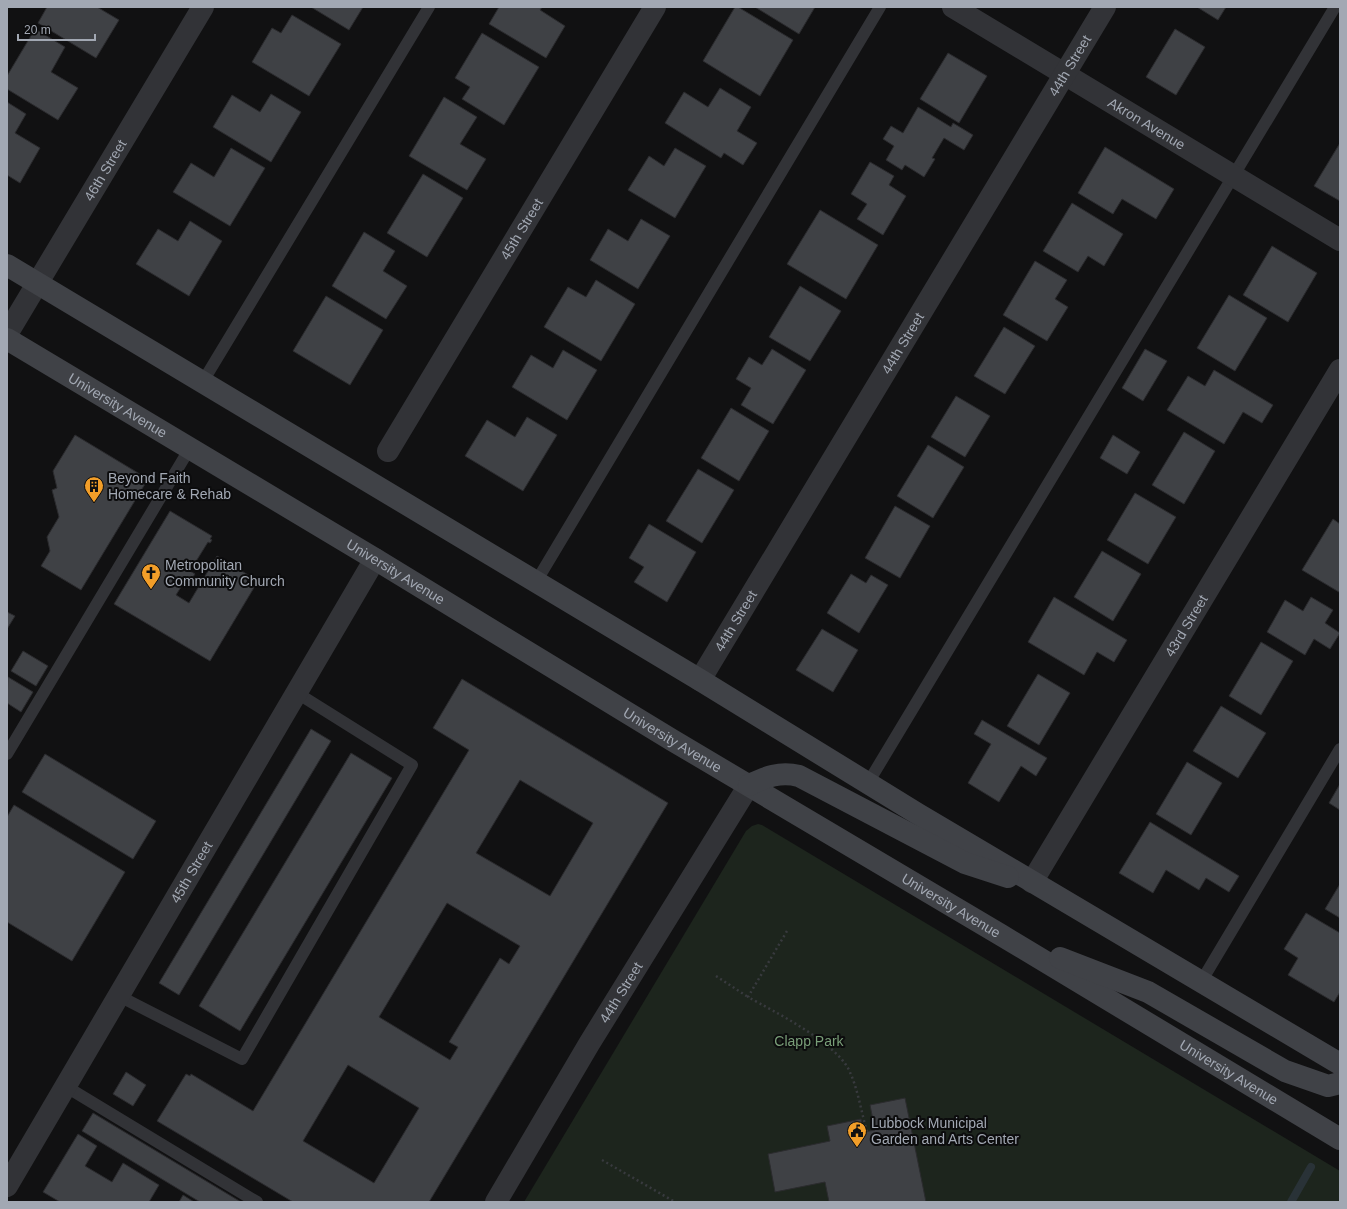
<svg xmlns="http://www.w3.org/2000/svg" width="1347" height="1209" viewBox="0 0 1347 1209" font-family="Helvetica,sans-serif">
<rect width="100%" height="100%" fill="#111112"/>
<polygon fill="#1d251d" points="758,824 762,825 1340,1171 1340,1202 524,1202 746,831 752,826"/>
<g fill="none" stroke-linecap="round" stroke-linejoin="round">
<polyline stroke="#293237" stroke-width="8" points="1291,1202 1311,1167"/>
</g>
<g fill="#3f4145" stroke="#2b2b2e" fill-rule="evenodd">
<polygon points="47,7 97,7 119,20 96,58 38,23"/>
<polygon points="311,7 363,7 349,30"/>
<polygon points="499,7 542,7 540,10 565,26 546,58 489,24"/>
<polygon points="735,7 738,7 793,40 760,96 703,61"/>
<polygon points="755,7 815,7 799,34"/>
<polygon points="1197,7 1226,7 1218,20"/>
<polygon points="292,15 341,44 309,96 252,62 272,28 281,33"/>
<polygon points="35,29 65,47 51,72 78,88 58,120 7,89 7,76"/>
<polygon points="1175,29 1205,47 1176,95 1146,77"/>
<polygon points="482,33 539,67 504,125 462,99 470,87 455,78"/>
<polygon points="948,53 987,76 959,123 920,99"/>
<polygon points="720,88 751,107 737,131 757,143 743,165 724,153 721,158 665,123 684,92 708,107"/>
<polygon points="271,94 301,112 271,162 213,127 232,95 260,112"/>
<polygon points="444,97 477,117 460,144 486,159 467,190 409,156"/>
<polygon points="7,102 26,114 15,133 40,148 20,183 7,175"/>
<polygon points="918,107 951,127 953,123 973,135 964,150 944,138 932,158 935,159 924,177 905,165 902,170 886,160 894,146 883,139 891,126 903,133"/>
<polygon points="1340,143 1340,201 1314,186"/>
<polygon points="1105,147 1174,189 1156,219 1122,199 1113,214 1078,193"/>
<polygon points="231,148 265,168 230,226 173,192 191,163 214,177"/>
<polygon points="675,148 706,166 675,218 628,190 649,156 664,166"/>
<polygon points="870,162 894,176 889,185 906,196 883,235 857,219 867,204 851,194"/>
<polygon points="423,174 463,198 427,257 387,233"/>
<polygon points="1072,203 1123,234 1104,266 1088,256 1078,272 1043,251"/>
<polygon points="820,210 878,245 846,299 787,264"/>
<polygon points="641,219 670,236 638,289 590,260 608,229 628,241"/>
<polygon points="190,221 222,241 189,296 136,264 158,229 178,241"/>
<polygon points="364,232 395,251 383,271 407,286 386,319 332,286"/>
<polygon points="1272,246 1317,273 1288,322 1243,295"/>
<polygon points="1035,261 1067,280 1055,299 1068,307 1047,341 1003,315"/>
<polygon points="596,280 635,304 601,361 544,327 568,287 586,297"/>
<polygon points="800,286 841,311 810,361 769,337"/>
<polygon points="1229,295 1267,318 1235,371 1197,348"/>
<polygon points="326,296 383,330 350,385 293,351"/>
<polygon points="1004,327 1035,346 1005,394 974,376"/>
<polygon points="772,349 806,370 773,424 741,405 751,388 736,379 749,357 762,365"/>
<polygon points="1145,349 1167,361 1143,401 1122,388"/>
<polygon points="563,350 597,370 567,420 512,387 531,355 553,368"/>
<polygon points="1214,370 1273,405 1262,423 1243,412 1224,444 1167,410 1188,376 1205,386"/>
<polygon points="956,396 990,416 965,457 931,437"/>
<polygon points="731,408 769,431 739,481 701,458"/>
<polygon points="527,417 557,435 523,491 465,456 487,420 515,437"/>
<polygon points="1184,432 1215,451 1184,504 1152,485"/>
<polygon points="75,435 148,479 81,590 41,566 50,551 47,537 59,517 52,490 57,488 53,471"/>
<polygon points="1113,435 1140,452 1127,474 1100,458"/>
<polygon points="928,445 964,467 933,518 897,496"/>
<polygon points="698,469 734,490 702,543 666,521"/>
<polygon points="1135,493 1176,517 1148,564 1107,540"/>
<polygon points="895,506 930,526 900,578 865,558"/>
<polygon points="170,511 212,536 210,539 212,540 210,543 208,542 190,571 195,574 188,584 184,582 176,595 189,603 217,556 258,581 210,661 114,604"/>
<polygon points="1333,519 1340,524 1340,591 1339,592 1302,570"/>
<polygon points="649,524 696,552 667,602 634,582 644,567 629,558"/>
<polygon points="1102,551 1141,574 1113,621 1074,597"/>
<polygon points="851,574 866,583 871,575 888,585 859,633 827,613"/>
<polygon points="1054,597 1127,640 1114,662 1097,652 1084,675 1028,642"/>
<polygon points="1311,597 1333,610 1325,623 1340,633 1330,649 1314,639 1305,655 1267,632 1285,600 1303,611"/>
<polygon points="7,612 15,616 7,629"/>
<polygon points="822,629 858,650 833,692 796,670"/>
<polygon points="1261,642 1293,661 1261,715 1229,696"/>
<polygon points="23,651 48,666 36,686 11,671"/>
<polygon points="1038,674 1070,693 1039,745 1007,726"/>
<polygon points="8,677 33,692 21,712 7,703"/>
<path d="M462,679L668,803L429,1202H293L157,1121L186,1074L190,1076L191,1074L253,1111L469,750L433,728ZM520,780L593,823L550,896L476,853ZM447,903L520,946L509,964L500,958L449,1042L458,1047L450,1060L379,1017ZM348,1065L419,1108L374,1183L303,1141Z"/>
<polygon points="1221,706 1266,733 1238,778 1193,751"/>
<polygon points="982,720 1047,758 1036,776 1021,766 999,802 968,783 991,744 974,734"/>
<polygon points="311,729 331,741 179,995 159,983"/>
<polygon points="351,753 392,778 240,1031 199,1006"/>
<polygon points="45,754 156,821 133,859 22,792"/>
<polygon points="1187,762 1222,783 1191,835 1156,814"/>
<polygon points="1340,784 1340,810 1329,803"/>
<polygon points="14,805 125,872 72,961 7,922 7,817"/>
<polygon points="1150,822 1239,876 1229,892 1206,878 1199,890 1166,870 1153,893 1119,873"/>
<polygon points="1340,884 1340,918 1325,909"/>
<polygon points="1306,913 1340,933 1340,992 1334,1002 1288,975 1298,958 1284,949"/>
<polygon points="126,1072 146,1085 133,1106 113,1094"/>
<polygon points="905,1098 926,1202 829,1202 825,1182 775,1192 768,1154 830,1141 827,1126 861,1119 864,1132 875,1130 870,1105"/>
<polygon points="93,1113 241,1202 200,1202 82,1131"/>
<polygon points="78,1134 97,1146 85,1166 112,1182 123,1163 159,1185 149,1202 60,1202 43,1192"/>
<polygon points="183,1195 194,1202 179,1202"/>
</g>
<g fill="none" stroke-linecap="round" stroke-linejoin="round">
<g stroke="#383a3e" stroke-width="2.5" stroke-dasharray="2 3" stroke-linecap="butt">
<path d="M787,931L748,997C775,1012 835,1042 849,1070C858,1089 861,1111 867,1132"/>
<polyline points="716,976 748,997"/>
<polyline points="602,1160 675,1202"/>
</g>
<g stroke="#323337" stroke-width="12">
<polyline points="202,383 429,7"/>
<polyline points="536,582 880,7"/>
<polyline points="7,754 190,448"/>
<polyline points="868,783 1335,7"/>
<polyline points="1201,982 1340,749"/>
<polyline points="119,996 242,1059 412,765 297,693"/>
<polyline points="65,1086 257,1202"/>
</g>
<g stroke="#323337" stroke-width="22">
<path id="s1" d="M953,7L1340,240"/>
<path id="s2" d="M7,334L203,7"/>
<path id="s3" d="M388,451L655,7"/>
<path id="s4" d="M700,680L1105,7"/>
<path id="s5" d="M1032,882L1340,370"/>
<path id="s6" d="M7,1186L375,559"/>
<path id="s7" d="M496,1202L589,1044L749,785"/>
</g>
<g stroke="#404247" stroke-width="22">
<polyline points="7,265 700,680 918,814 1340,1064"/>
<path id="s8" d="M7,339L375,559L672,740L1001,935L1340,1139"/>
<path d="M749,785C766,777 780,771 799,776L965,863L1008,877"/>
<polyline points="1060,958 1148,992 1285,1071 1328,1086 1340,1083"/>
</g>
</g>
<defs>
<g id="building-pin" transform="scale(1)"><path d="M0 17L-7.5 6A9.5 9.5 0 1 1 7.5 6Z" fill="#f29e29" stroke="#0c0c0d"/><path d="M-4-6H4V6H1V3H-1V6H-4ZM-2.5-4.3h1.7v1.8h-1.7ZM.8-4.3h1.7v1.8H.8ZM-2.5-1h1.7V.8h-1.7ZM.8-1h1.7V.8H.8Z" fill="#111"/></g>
<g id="church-pin" transform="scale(1)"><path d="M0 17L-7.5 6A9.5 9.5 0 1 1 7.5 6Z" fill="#f29e29" stroke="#0c0c0d"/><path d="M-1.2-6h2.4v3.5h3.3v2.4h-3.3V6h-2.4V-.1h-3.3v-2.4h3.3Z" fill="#111"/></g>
<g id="civic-pin" transform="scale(1)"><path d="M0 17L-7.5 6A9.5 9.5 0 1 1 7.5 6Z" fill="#f29e29" stroke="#0c0c0d"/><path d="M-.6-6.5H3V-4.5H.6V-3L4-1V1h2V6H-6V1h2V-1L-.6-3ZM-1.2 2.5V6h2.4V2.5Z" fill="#111"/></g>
</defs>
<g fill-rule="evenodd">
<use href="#building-pin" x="94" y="486"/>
<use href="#church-pin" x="151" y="573"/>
<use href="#civic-pin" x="857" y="1131"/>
</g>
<g text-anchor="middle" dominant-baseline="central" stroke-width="4" stroke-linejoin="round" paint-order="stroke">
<g font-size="14" fill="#a2a8b3" stroke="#0c0c0d">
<text stroke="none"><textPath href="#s4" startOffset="717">44th Street</textPath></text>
<text stroke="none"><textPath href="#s1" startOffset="226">Akron Avenue</textPath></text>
<text stroke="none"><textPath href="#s2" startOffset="191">46th Street</textPath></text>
<text stroke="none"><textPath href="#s3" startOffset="259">45th Street</textPath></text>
<text stroke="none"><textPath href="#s4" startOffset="393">44th Street</textPath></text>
<text stroke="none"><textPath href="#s8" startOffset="129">University Avenue</textPath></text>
<text stroke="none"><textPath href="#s8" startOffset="453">University Avenue</textPath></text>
<text stroke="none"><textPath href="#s4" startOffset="69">44th Street</textPath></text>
<text stroke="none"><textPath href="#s5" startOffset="299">43rd Street</textPath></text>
<text stroke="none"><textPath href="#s8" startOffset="777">University Avenue</textPath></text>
<text stroke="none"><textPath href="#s6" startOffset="364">45th Street</textPath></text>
<text stroke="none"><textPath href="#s8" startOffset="1101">University Avenue</textPath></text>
<text stroke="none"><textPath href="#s7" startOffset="244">44th Street</textPath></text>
<text stroke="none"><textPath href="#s8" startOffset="1425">University Avenue</textPath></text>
</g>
<g font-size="14" fill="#a2a8b3" stroke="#0c0c0d" text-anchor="start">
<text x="108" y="478">Beyond Faith<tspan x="108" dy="16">Homecare &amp; Rehab</tspan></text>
<text x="165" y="565">Metropolitan<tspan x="165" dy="16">Community Church</tspan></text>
<text x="871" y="1123">Lubbock Municipal<tspan x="871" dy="16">Garden and Arts Center</tspan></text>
</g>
<g font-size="14" fill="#799e78" stroke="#0c0c0d">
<text x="809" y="1041">Clapp Park</text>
</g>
</g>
<rect width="1347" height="1209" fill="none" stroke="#a2a8b3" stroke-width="16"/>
<path d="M18 34v6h77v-6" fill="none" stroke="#a2a8b3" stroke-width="2"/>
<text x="24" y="34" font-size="12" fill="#a2a8b3" stroke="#0c0c0d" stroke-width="3" paint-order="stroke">20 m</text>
</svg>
